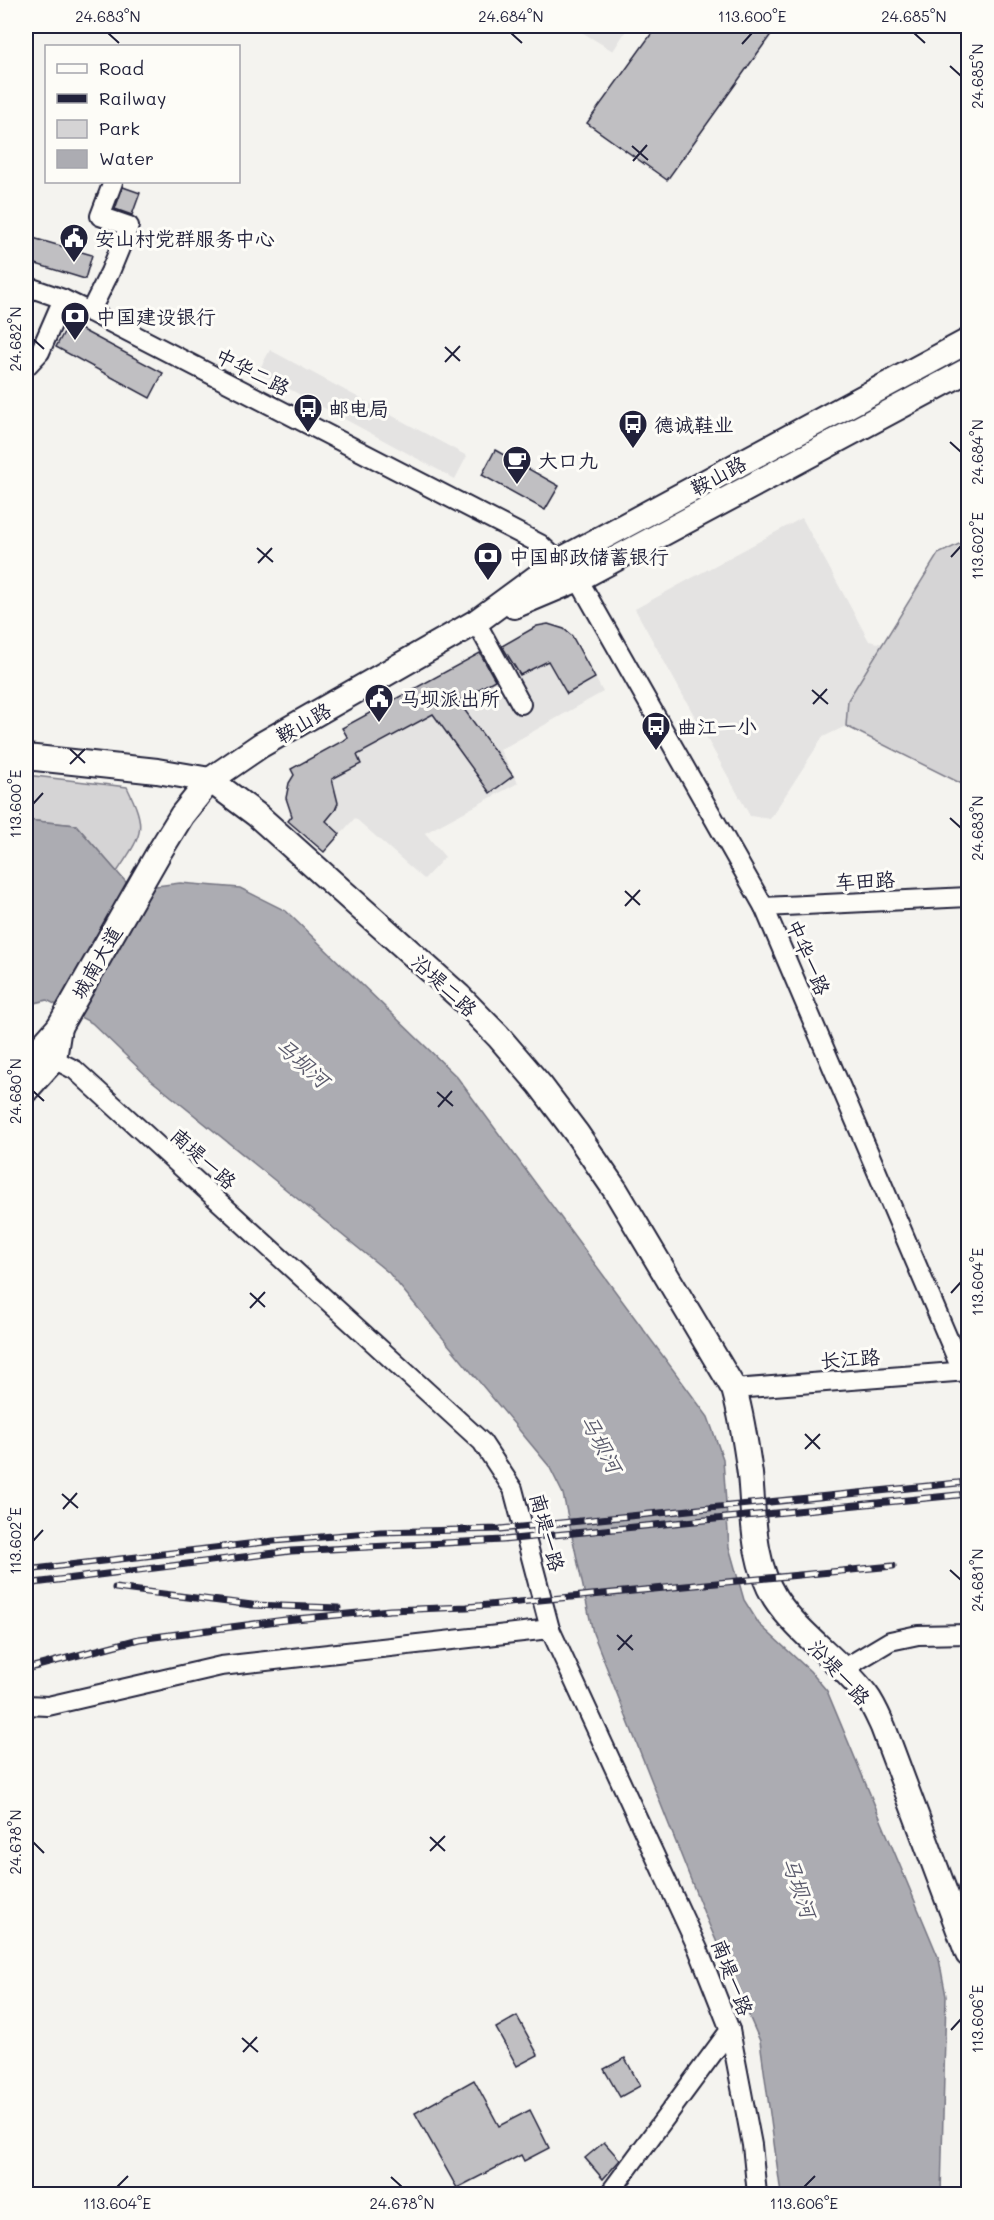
<svg xmlns="http://www.w3.org/2000/svg" width="994" height="2220" viewBox="0 0 994 2220" font-family="Mali,'LXGW WenKai TC',sans-serif">
<rect width="100%" height="100%" fill="#f4f3ef"/>
<filter id="ink" filterUnits="userSpaceOnUse"><feTurbulence type="fractalNoise" baseFrequency=".0167" numOctaves="2"/><feDisplacementMap in="SourceGraphic" scale="12" xChannelSelector="R" yChannelSelector="G"/><feConvolveMatrix kernelMatrix="1 2 1 2 8 2 1 2 1" color-interpolation-filters="sRGB"/></filter>
<g filter="url(#ink)">
<g fill="#e4e3e2">
<polygon points="576,26 629,26 613,51 580,31"/>
<polygon points="270,350 467,456 455,479 258,372"/>
<polygon points="802,518 869,641 883,644 938,554 959,544 968,549 968,787 846,726 823,737 770,819 750,816 635,609"/>
<polygon points="548,624 564,629 572,636 603,692 500,750 518,783 425,833 445,857 424,879 355,818 324,852 288,821 292,816 286,798 289,783 294,775 291,769 348,738 358,755 495,680 483,656 537,626"/>
</g>
<g fill="#d5d4d5" stroke="#7c7b88" stroke-width="1.5">
<polygon points="959,544 968,549 968,787 846,726 848,700 938,554"/>
<path d="M26,775L127,787C148,830 142,834 117,872L76,825L26,820Z"/>
</g>
<polygon fill="#acacb2" stroke="#757582" stroke-width="1.5" points="26,820 76,825 132,889 180,883 240,888 286,911 457,1077 708,1417 723,1459 729,1547 744,1600 759,1624 810,1671 827,1691 939,1959 946,1996 941,2194 781,2194 760,2041 704,1913 593,1633 563,1494 549,1466 389,1273 151,1080 92,1023 47,1000 26,1005"/>
<g fill="#c0bfc2" stroke="#22223b" stroke-width="1.5">
<polygon points="657,26 777,26 667,180 587,123"/>
<polygon points="123,187 140,193 132,215 115,209"/>
<polygon points="26,236 92,255 85,279 26,261"/>
<polygon points="69,323 163,373 150,398 56,347"/>
<polygon points="495,450 559,486 545,510 482,475"/>
<polygon points="548,624 564,629 572,636 595,678 567,694 548,661 520,675 502,646 537,626"/>
<polygon points="480,653 495,680 458,701 513,776 490,793 433,714 357,755 361,764 332,779 338,803 335,810 326,821 340,834 324,852 288,821 292,816 286,798 289,783 294,775 291,769 348,738 342,728"/>
<polygon points="517,2016 538,2055 517,2066 496,2028"/>
<polygon points="625,2058 640,2086 620,2097 604,2069"/>
<polygon points="474,2080 499,2126 530,2110 549,2148 524,2161 521,2155 457,2188 415,2113"/>
<polygon points="604,2142 620,2160 603,2179 585,2158"/>
</g>
<g fill="none" stroke-linecap="round" stroke-linejoin="round">
<g stroke="#22223b" stroke-width="22">
<g id="minor">
<polyline points="26,286 63,299 90,312 540,544 578,579 764,907 962,1371"/>
<polyline points="90,312 110,272 129,226 100,216 113,182"/>
<polyline points="26,367 40,352 63,299"/>
<polyline points="476,622 521,704"/>
<polyline points="764,907 968,897"/>
<polyline points="42,1053 75,1070 482,1442 513,1489 550,1629 698,1949 730,2030 752,2145 757,2194"/>
<polyline points="734,1389 968,1371"/>
<polyline points="843,1669 890,1641 918,1635 968,1634"/>
<polyline points="26,1705 48,1706 221,1666 550,1629"/>
<polyline points="609,2194 730,2030"/>
</g>
</g>
<g stroke="#22223b" stroke-width="28">
<g id="major">
<polyline points="514,606 578,579 968,370"/>
<path d="M26,757L157,771L210,780L257,815L459,996L498,1036L540,1085L577,1134L616,1191L734,1389C742,1417 746,1445 750,1474C754,1516 752,1561 775,1598C799,1635 839,1659 866,1695C873,1704 878,1716 883,1727L968,1954"/>
<polyline points="26,1064 59,1027 158,854 182,815 210,780 261,745 476,622 559,561 968,341"/>
<polyline points="26,1090 54,1059 59,1027"/>
</g>
</g>
<use href="#minor" stroke="#fdfcf7" stroke-width="18"/>
<use href="#major" stroke="#fdfcf7" stroke-width="24"/>
<g stroke="#22223b" stroke-width="7">
<g id="rail">
<polyline points="26,1570 274,1541 380,1532 500,1529 968,1482"/>
<polyline points="26,1584 291,1551 503,1540 968,1494"/>
<polyline points="115,1588 252,1605 338,1608"/>
<polyline points="26,1669 139,1639 285,1620 390,1610 467,1607 893,1566"/>
</g>
</g>
<use href="#rail" stroke="#fdfcf7" stroke-width="4.5" stroke-dasharray="14" stroke-linecap="butt"/>
</g>
</g>
<path fill="none" stroke="#22223b" stroke-width="2" d="M108,33L119,43M511,33L522,43M914,33L925,43M742,44L752,33M950,66L961,76M632,146L648,160M633,161L647,145M33,339L44,349M445,347L460,361M445,362L460,346M950,442L961,452M257,548L273,562M951,557L961,546M258,563L272,548M812,690L828,704M813,704L827,689M70,749L85,763M70,764L85,749M33,804L43,793M950,818L961,828M625,891L640,905M625,906L640,890M33,1091L44,1101M437,1092L453,1106M438,1107L452,1091M250,1293L265,1307M951,1293L961,1282M250,1308L265,1292M805,1434L820,1449M805,1449L820,1434M62,1494L78,1508M63,1509L77,1493M33,1541L43,1530M950,1570L961,1580M617,1635L633,1650M618,1650L632,1635M430,1837L445,1851M33,1842L44,1853M430,1851L445,1836M951,2030L961,2019M242,2038L258,2052M243,2052L257,2037M391,2177L402,2187M117,2187L128,2176M804,2187L815,2176"/>
<defs>
<g id="civic-pin" transform="scale(1.5)"><path d="M0 17L-7.5 6A9.5 9.5 0 1 1 7.5 6Z" fill="#22223b" stroke="#fdfcf7"/><path d="M-.6-6.5H3V-4.5H.6V-3L4-1V1h2V6H-6V1h2V-1L-.6-3ZM-1.2 2.5V6h2.4V2.5Z" fill="#fff"/></g>
<g id="bank-pin" transform="scale(1.5)"><path d="M0 17L-7.5 6A9.5 9.5 0 1 1 7.5 6Z" fill="#22223b" stroke="#fdfcf7"/><path d="M-6-4H6V4H-6ZM0-2.3a2.3 2.3 0 1 0 0 4.6a2.3 2.3 0 1 0 0-4.6Z" fill="#fff"/></g>
<g id="bus-pin" transform="scale(1.5)"><path d="M0 17L-7.5 6A9.5 9.5 0 1 1 7.5 6Z" fill="#22223b" stroke="#fdfcf7"/><path d="M-5-6H5V4H4V6H2V4H-2V6H-4V4H-5ZM-3.5-4V0h7V-4ZM-3.5 1.2v1.5H-2V1.2ZM2 1.2v1.5H3.5V1.2Z" fill="#fff"/></g>
<g id="cafe-pin" transform="scale(1.5)"><path d="M0 17L-7.5 6A9.5 9.5 0 1 1 7.5 6Z" fill="#22223b" stroke="#fdfcf7"/><path d="M-5.5-4.5H6V0H3Q3 3.5 0 3.5H-2.5Q-5.5 3.5-5.5 0ZM3-3.2v2h1.7v-2ZM-6 4.5H4V6H-6Z" fill="#fff"/></g>
</defs>
<g fill-rule="evenodd">
<use href="#civic-pin" x="74" y="238"/>
<use href="#bank-pin" x="75" y="316"/>
<use href="#bus-pin" x="308" y="408"/>
<use href="#bus-pin" x="633" y="424"/>
<use href="#cafe-pin" x="517" y="460"/>
<use href="#bank-pin" x="488" y="556"/>
<use href="#civic-pin" x="379" y="698"/>
<use href="#bus-pin" x="656" y="726"/>
</g>
<g text-anchor="middle" dominant-baseline="central" stroke-width="6" stroke-linejoin="round" paint-order="stroke">
<g font-size="20" fill="#22223b" stroke="#fdfcf7" text-anchor="start">
<text x="95" y="238">安山村党群服务中心</text>
<text x="96" y="316">中国建设银行</text>
<text x="329" y="408">邮电局</text>
<text x="654" y="424">德诚鞋业</text>
<text x="538" y="460">大口九</text>
<text x="509" y="556">中国邮政储蓄银行</text>
<text x="400" y="698">马坝派出所</text>
<text x="677" y="726">曲江一小</text>
</g>
<g font-size="20" fill="#22223b" stroke="#fdfcf7">
<text transform="translate(253 371) rotate(27)">中华二路</text>
<text transform="translate(718 475) rotate(-28)">鞍山路</text>
<text transform="translate(303 722) rotate(-30)">鞍山路</text>
<text transform="translate(865 880) rotate(-3)">车田路</text>
<text transform="translate(809 957) rotate(67)">中华一路</text>
<text transform="translate(96 962) rotate(-60)">城南大道</text>
<text transform="translate(445 985) rotate(43)">沿堤二路</text>
<text transform="translate(204 1158) rotate(42)">南堤一路</text>
<text transform="translate(850 1358) rotate(-4)">长江路</text>
<text transform="translate(548 1532) rotate(75)">南堤一路</text>
<text transform="translate(840 1672) rotate(48)">沿堤一路</text>
<text transform="translate(733 1977) rotate(69)">南堤一路</text>
</g>
<g font-size="21" font-style="italic" fill="#59596b" stroke="#fdfcf7">
<text transform="translate(303 1062) rotate(41)">马坝河</text>
<text transform="translate(602 1443) rotate(62)">马坝河</text>
<text transform="translate(800 1887) rotate(71)">马坝河</text>
</g>
</g>
<rect width="994" height="2220" fill="none" stroke="#fdfcf7" stroke-width="66"/>
<rect x="45" y="45" width="195" height="138" fill="#fdfcf7" stroke="#a5a5ac" stroke-width="1.5"/>
<rect x="57" y="64" width="30" height="9" fill="#fdfcf7" stroke="#a5a5ac" stroke-width="1.5"/>
<text x="99" y="75" font-size="18" fill="#22223b">Road</text>
<rect x="57" y="94" width="30" height="9" fill="#22223b" stroke="#a5a5ac" stroke-width="1.5"/>
<text x="99" y="105" font-size="18" fill="#22223b">Railway</text>
<rect x="57" y="120" width="30" height="18" fill="#d5d4d5" stroke="#a5a5ac" stroke-width="1.5"/>
<text x="99" y="135" font-size="18" fill="#22223b">Park</text>
<rect x="57" y="150" width="30" height="18" fill="#acacb2" stroke="#a5a5ac" stroke-width="1.5"/>
<text x="99" y="165" font-size="18" fill="#22223b">Water</text>
<rect x="33" y="33" width="928" height="2154" fill="none" stroke="#22223b" stroke-width="2"/>
<g font-size="15" text-anchor="middle" fill="#22223b">
<text x="108" y="22">24.683°N</text>
<text x="511" y="22">24.684°N</text>
<text x="752" y="22">113.600°E</text>
<text x="914" y="22">24.685°N</text>
<text transform="translate(978 76) rotate(-90)" y="5">24.685°N</text>
<text transform="translate(16 339) rotate(-90)" y="5">24.682°N</text>
<text transform="translate(978 452) rotate(-90)" y="5">24.684°N</text>
<text transform="translate(978 546) rotate(-90)" y="5">113.602°E</text>
<text transform="translate(16 804) rotate(-90)" y="5">113.600°E</text>
<text transform="translate(978 828) rotate(-90)" y="5">24.683°N</text>
<text transform="translate(16 1091) rotate(-90)" y="5">24.680°N</text>
<text transform="translate(978 1282) rotate(-90)" y="5">113.604°E</text>
<text transform="translate(16 1541) rotate(-90)" y="5">113.602°E</text>
<text transform="translate(978 1580) rotate(-90)" y="5">24.681°N</text>
<text transform="translate(16 1842) rotate(-90)" y="5">24.678°N</text>
<text transform="translate(978 2019) rotate(-90)" y="5">113.606°E</text>
<text x="117" y="2209">113.604°E</text>
<text x="402" y="2209">24.678°N</text>
<text x="804" y="2209">113.606°E</text>
</g>
</svg>
